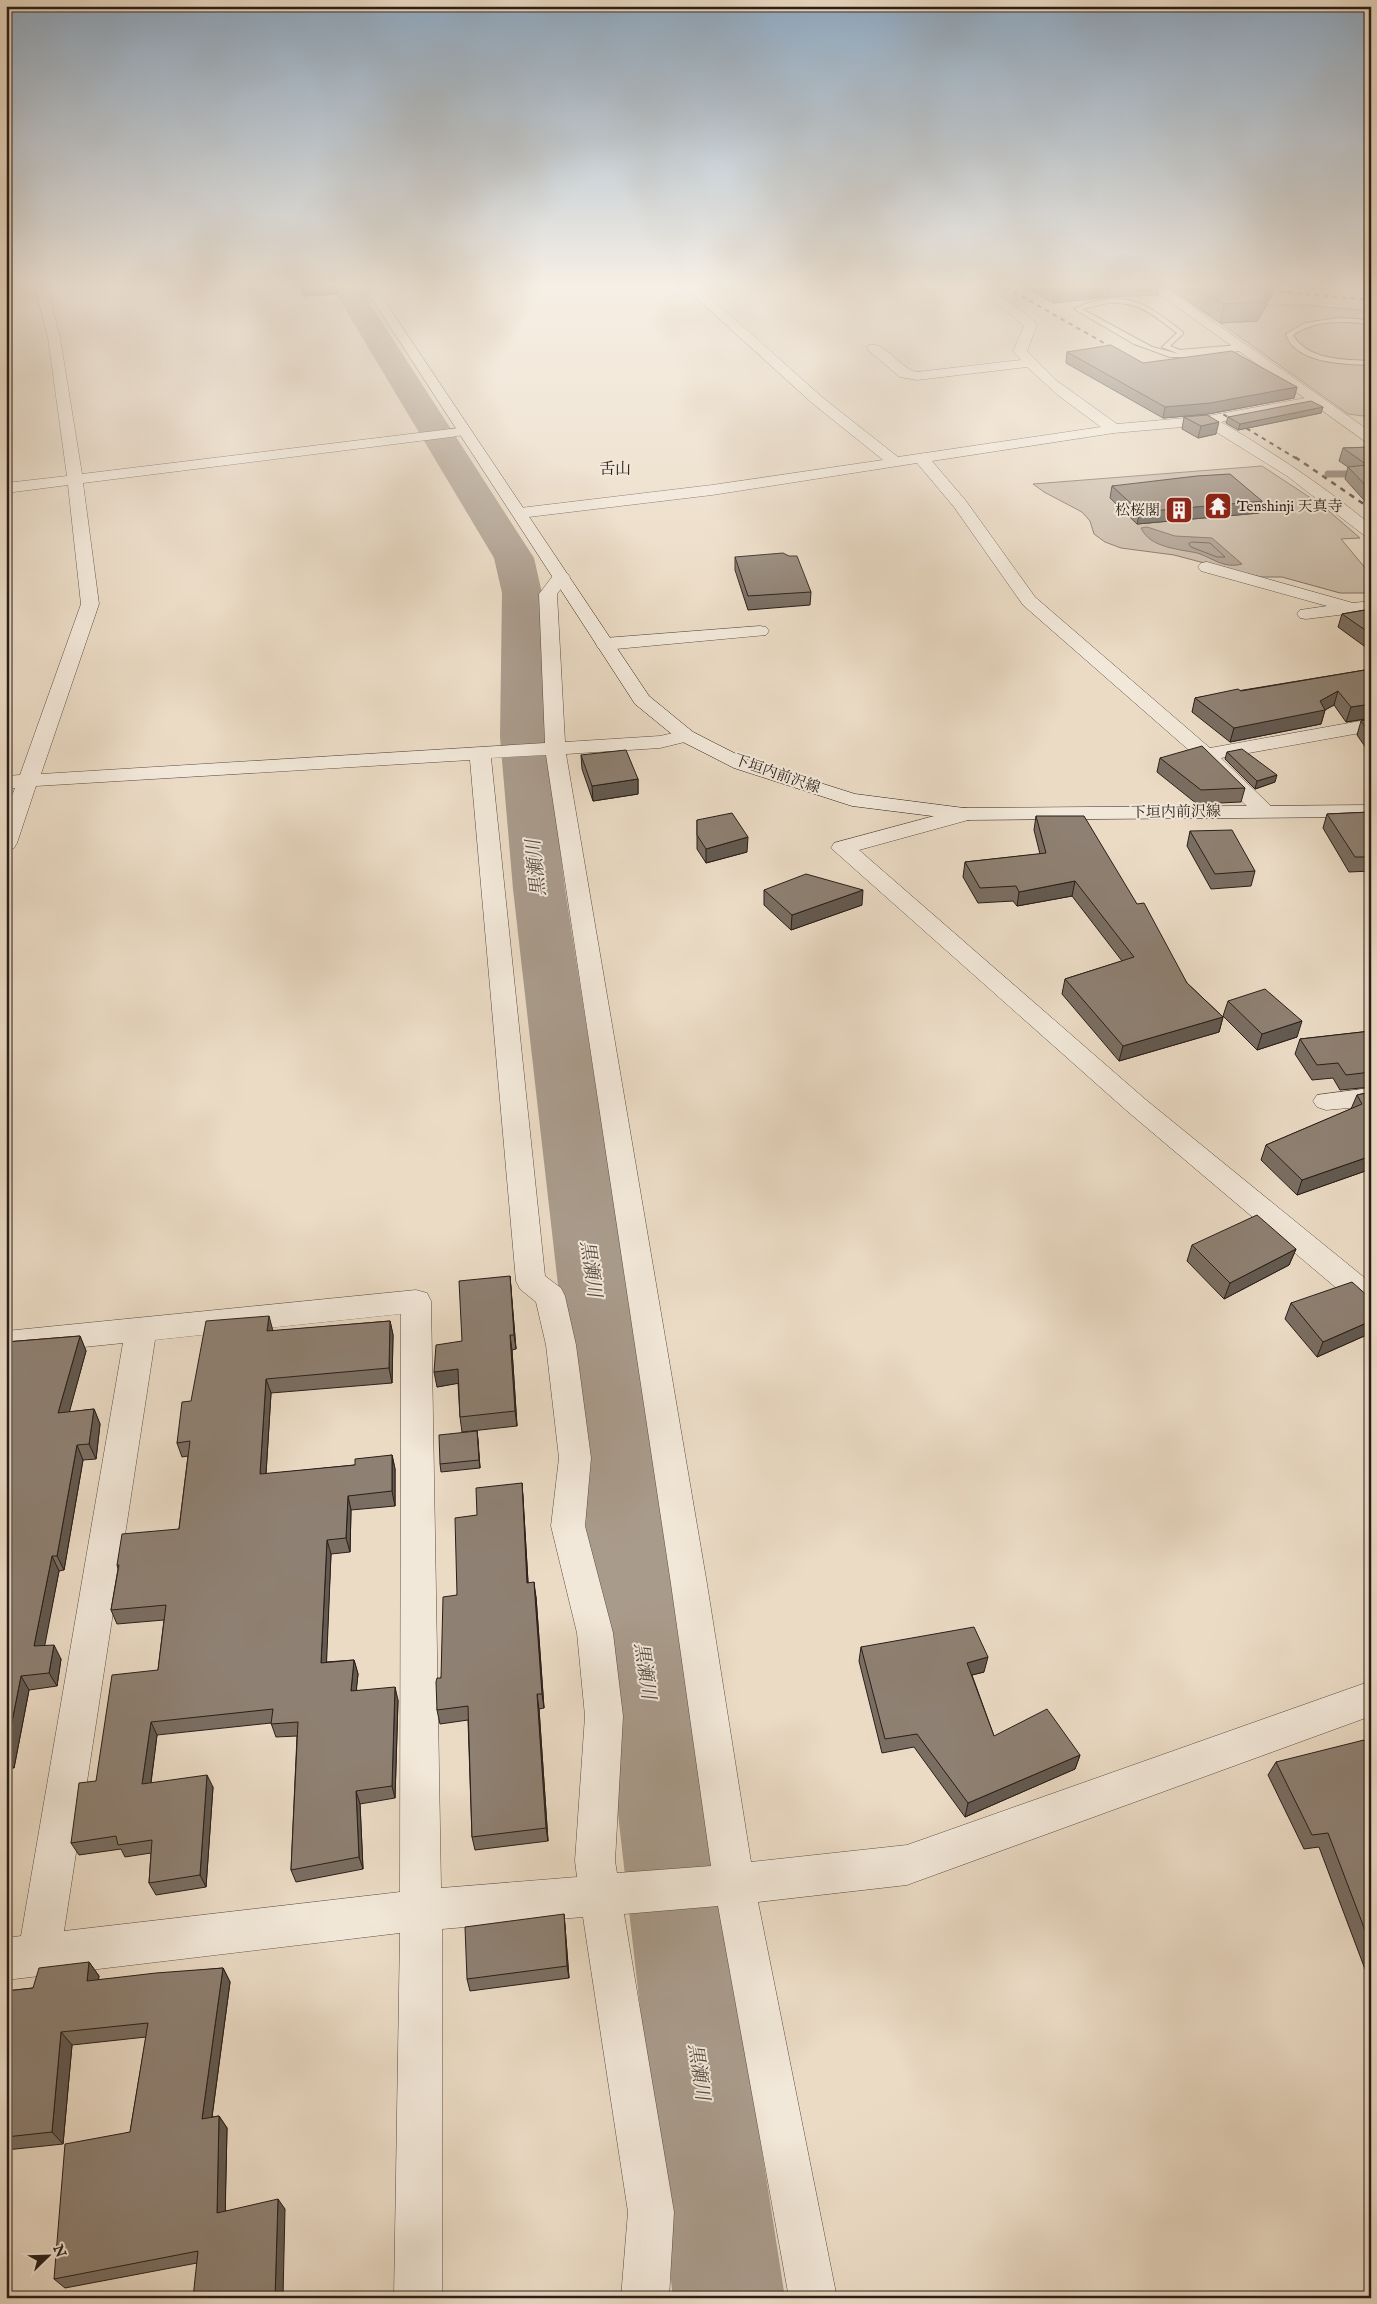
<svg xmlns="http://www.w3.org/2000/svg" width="1377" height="2304" viewBox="0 0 1377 2304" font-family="'IM FELL English','Noto Serif JP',serif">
<rect width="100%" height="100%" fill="#ebdbc5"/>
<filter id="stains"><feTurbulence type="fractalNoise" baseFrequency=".004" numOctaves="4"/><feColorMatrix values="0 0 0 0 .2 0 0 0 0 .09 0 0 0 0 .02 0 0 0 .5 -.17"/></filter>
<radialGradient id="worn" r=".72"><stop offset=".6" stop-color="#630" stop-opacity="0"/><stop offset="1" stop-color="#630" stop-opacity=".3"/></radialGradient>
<g fill="#cabba8" stroke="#7a6c60">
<polygon points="1267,305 1307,305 1371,311 1371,417 1348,414 1220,323 1257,321"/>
<polygon points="1262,466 1323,506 1360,538 1341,539 1371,575 1371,593 1340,593 1282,577 1261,577 1227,569 1174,555 1121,548 1105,542 1094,534 1090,521 1082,512 1044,492 1033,484"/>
</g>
<path fill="#a99b8b" stroke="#76695d" d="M1147,527L1175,536L1212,538L1242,564C1224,569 1213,558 1197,553C1179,549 1150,548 1141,528Z"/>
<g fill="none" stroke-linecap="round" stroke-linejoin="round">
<polygon stroke="#6a5c52" stroke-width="1" points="1192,542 1210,543 1225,557 1217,557 1191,547 1189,544"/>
<polyline stroke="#76695d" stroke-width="7" points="1328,474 1371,474"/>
<polygon fill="#a99b8b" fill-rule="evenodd" points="334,283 362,283 369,302 534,558 542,593 546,737 565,889 785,2298 673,2298 513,889 500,737 502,593 494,558 341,302"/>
<g stroke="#5a4d44" stroke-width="2">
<g id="service">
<path d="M1108,299C1142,297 1157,313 1183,332V334L1170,346L1180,350L1239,345L1246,350L1198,357H1170L1134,344L1074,309L1088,303ZM1108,303C1139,301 1153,315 1177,333L1162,347L1179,354L1152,347L1082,309Z"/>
<path d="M1339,318L1371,320V324C1344,321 1316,319 1293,335C1307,360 1344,360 1371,361V365C1348,364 1312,364 1294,347C1290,344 1288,339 1286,334L1305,323Z"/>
</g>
</g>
<g stroke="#5a4d44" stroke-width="1">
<g id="minor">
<path d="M34,283H46L60,338L82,474L451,429L458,433L451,437L83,483L99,604L41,774L545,743L539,594L555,573H567L570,577L557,594L565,742L660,736L686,730L693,732L696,736L693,740L660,748L566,754L707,1584L751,1862L907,1845L1371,1681V1716L907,1885L758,1902L837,2298H789L718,1906L624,1914L674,2212L669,2298H621L628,2212L583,1917L442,1929V2298H394L400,1933L6,1980V1938L21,1936L123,1343L6,1355V1331L416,1290L427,1293L431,1301L441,1888L577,1877L575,1861L585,1716L577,1633L551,1526L559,1458L546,1345L536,1302L520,1289L516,1281L470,760L36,786L17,843L14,848L6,850V812L15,788H6V776L20,775L81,604L68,485L6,493V483L67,476L48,338ZM546,755L671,1584L711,1866L617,1873L615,1861L623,1716L613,1633L585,1526L591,1458L576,1345L565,1296L561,1288L545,1276L491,758ZM401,1314L400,1892L64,1931L155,1340Z"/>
<path d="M680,283H694L822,397L898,457L1101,427L1059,396L1027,367L917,380L900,377L869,351L867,348L869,345C885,341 900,369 917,372L1021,360L1013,351L1024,326L1012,315L963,283H978L1020,309L1035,322L1037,325L1027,351L1057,381L1117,424L1208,416L1316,396L1321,397L1323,400L1321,403L1221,422C1274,453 1324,486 1371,525V538L1365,536L1287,476L1205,425L1114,433L932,461L966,501L1035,597L1210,748L1371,719V731L1221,758L1276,811L1273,816L1265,817L1257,816L1199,759L1023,605L954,507L917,463L712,495L520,518L514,516L512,513L514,510L520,508L712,485L883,460L812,403Z"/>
<polygon points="1339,283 1371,283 1371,290 1345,287"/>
<polygon points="1207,562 1353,603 1371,601 1371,611 1306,619 1300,618 1297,614 1300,610 1327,606 1201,571 1198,567 1201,563"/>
<polygon points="760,626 766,627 769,631 766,635 605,650 598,648 596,644 598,640 605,638"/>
<polygon points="964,808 972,809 975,814 972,819 859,850 1145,1099 1371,1283 1371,1311 1360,1308 1127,1111 831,848 834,843"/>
<polygon points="1371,1088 1371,1106 1326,1110 1317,1107 1313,1101 1317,1095"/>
</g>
</g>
<g stroke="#5a4d44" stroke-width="1">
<g id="tertiary">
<polygon points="1144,283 1158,283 1371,432 1371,443 1366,442"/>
<polygon points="464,427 471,431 469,434 451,437 444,433 446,430"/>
</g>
</g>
<g stroke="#2a1e19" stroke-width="1">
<polygon id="secondary" points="355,283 369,283 376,288 649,696 693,732 748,760 855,794 964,808 1371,805 1371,817 964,820 852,806 734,768 679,740 635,704 368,293"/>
</g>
<use href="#service" fill="#f2e8d9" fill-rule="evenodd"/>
<use href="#minor" fill="#f2e8d9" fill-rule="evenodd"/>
<use href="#tertiary" fill="#f2e8d9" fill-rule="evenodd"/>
<use href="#secondary" fill="#f2e8d9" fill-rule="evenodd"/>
<g stroke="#2a1e19" stroke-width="2" stroke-dasharray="4.5 4.5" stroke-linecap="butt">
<polyline points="998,283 1120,352"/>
<polyline points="1261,290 1371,300"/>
<polyline points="1208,405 1297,459"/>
</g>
<polyline stroke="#2a1e19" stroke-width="2.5" stroke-dasharray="5.5 5.5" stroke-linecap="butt" points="1295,457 1371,509"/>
</g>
<g fill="#7a6e62" stroke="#2a1e19">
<polygon points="274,283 336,283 337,294 303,296 301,284 275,285"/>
<polygon points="1018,283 1160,283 1158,295 1108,297 1053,303"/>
<polygon points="1161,283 1279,283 1257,321 1220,323"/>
<polygon points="1067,352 1143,363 1297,387 1294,398 1208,414 1163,418 1066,363"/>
<polygon points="1323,407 1321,413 1238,430 1226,423 1228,417"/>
<polygon points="1184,417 1216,434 1198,438 1182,429"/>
<polygon points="1371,447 1371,508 1345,479 1348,467 1339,461 1343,448"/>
<polygon points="1112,486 1262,501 1259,513 1137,524 1110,498"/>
<polygon points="735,557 811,592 810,605 748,610 735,570"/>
<polygon points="1371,609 1371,651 1338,627 1342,614"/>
<polygon points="1371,669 1371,718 1346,722 1334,705 1325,710 1321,724 1230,742 1192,712 1195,698"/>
<polygon points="1371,719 1371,755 1357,735 1361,721"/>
<polygon points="1227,752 1275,782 1255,789 1225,759"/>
<polygon points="581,755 638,779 638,794 593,801 582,769"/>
<polygon points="1160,758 1245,788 1241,802 1197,804 1157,772"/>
<polygon points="1371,812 1371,871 1349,872 1323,828 1327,814"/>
<polygon points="1036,816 1137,904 1187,983 1223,1017 1219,1032 1119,1061 1062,994 1065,979 1122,961 1072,896 1017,906 1013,901 978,903 963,877 965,862 1040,854 1034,830"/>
<polygon points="697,820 747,852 706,863 697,849"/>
<polygon points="1190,831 1255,871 1251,886 1211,889 1187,846"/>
<polygon points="764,890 862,905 791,930 764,905"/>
<polygon points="1228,1001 1297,1037 1257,1050 1223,1016"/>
<polygon points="1371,1031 1371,1087 1340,1090 1333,1078 1312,1080 1295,1054 1300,1039"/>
<polygon points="1371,1092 1371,1169 1297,1195 1261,1160 1266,1145 1351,1109 1357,1095"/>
<polygon points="1192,1245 1296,1249 1289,1265 1224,1299 1187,1261"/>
<polygon points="510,1276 516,1349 512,1350 517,1426 462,1432 460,1417 458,1383 437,1387 462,1341"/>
<polygon points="1371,1299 1371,1333 1317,1357 1285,1319 1291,1303"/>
<polygon points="390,1321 393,1335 392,1383 271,1393 266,1474 355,1465 392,1455 395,1469 395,1506 351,1510 350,1552 331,1554 326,1662 354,1660 358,1674 356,1690 398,1700 395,1798 360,1804 363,1869 296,1882 291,1870 297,1736 276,1737 271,1723 157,1735 151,1783 213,1787 206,1887 156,1895 149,1883 151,1853 125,1857 121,1849 79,1855 71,1843 96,1781 158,1670 164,1620 117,1624 111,1610 118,1569 117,1565 179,1529 188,1456 182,1457 177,1443 191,1401 273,1331"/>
<polygon points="80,1336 86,1351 69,1412 94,1409 100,1424 96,1459 83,1460 64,1570 59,1571 44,1645 61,1659 57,1686 29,1690 14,1768 6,1769 6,1342"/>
<polygon points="477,1431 480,1468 441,1472 440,1464"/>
<polygon points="522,1483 523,1498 528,1583 536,1597 544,1708 539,1709 548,1841 475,1850 472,1837 468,1720 440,1724 437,1710 441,1678 457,1595 477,1515"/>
<polygon points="861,1647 984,1672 972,1675 994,1736 1080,1755 1075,1769 965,1817 914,1747 882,1753 859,1661"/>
<polygon points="1371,1749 1371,1985 1319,1847 1304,1849 1268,1775 1276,1762"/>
<polygon points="564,1914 565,1926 569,1978 470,1991 467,1979"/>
<polygon points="89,1962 99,1976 98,1980 223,1968 230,1982 212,2117 219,2116 227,2128 225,2211 285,2209 197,2263 65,2288 54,2279 130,2132 146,2037 72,2045 63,2144 6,2150 6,1991 33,1988"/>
</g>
<g fill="#635a50" stroke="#2a1e19">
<polygon points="1065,283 1110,283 1108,297 1053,303 1055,284"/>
<polygon points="1272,283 1279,283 1257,321 1220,323 1224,304"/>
<polygon points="336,284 337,294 303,296 302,287"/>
<polygon points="1297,387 1294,398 1208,414 1163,418 1165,407"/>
<polygon points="1323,407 1321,413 1238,430 1240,424"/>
<polygon points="1219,422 1216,434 1198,438 1201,426"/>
<polygon points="1262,501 1259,513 1137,524 1140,512"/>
<polygon points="1338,691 1334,705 1325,710 1321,724 1230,742 1234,728 1320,701"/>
<polygon points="1371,704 1371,718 1346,722 1351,707"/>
<polygon points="1277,775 1275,782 1255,789 1257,781"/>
<polygon points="638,779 638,794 593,801 592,786"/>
<polygon points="748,837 747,852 706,863 706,849"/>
<polygon points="1075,881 1072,896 1017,906 1019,892"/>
<polygon points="863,890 862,905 791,930 792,915"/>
<polygon points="1223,1017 1219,1032 1119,1061 1123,1046"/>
<polygon points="1302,1021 1297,1037 1257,1050 1262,1034"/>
<polygon points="1371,1156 1371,1169 1297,1195 1302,1180"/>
<polygon points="1296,1249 1289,1265 1224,1299 1230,1283"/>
<polygon points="510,1276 511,1290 516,1349 514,1335"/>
<polygon points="269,1316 273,1331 267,1331"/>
<polygon points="390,1321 393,1335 392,1383 389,1368"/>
<polygon points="1371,1321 1371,1333 1317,1357 1323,1342"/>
<polygon points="510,1335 512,1350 517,1426 515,1411"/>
<polygon points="80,1336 86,1351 65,1428 58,1413"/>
<polygon points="458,1369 460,1383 437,1387 434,1372"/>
<polygon points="266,1379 271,1393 265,1489 260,1474"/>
<polygon points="94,1409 100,1424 96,1459 89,1444"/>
<polygon points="477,1431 478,1439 480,1468 479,1460"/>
<polygon points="77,1445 83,1460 64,1570 57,1556"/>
<polygon points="392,1455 395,1469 395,1506 392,1491"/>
<polygon points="522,1483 523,1498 529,1598 527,1583"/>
<polygon points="348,1496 351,1510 350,1552 346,1538"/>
<polygon points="327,1540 331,1554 326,1676 321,1663"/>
<polygon points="52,1556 59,1571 42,1660 34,1646"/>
<polygon points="534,1582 536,1597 544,1708 542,1694"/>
<polygon points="54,1645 61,1659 57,1686 49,1673"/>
<polygon points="988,1657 984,1672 964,1677 967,1663"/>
<polygon points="354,1660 358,1674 355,1704 351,1691"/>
<polygon points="21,1676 29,1690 14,1768 6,1756 6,1752"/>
<polygon points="395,1687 398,1700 395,1798 392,1786"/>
<polygon points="537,1694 539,1709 548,1841 546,1828"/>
<polygon points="151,1722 157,1735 149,1796 142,1784"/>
<polygon points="1080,1755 1075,1769 965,1817 968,1803"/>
<polygon points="207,1775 213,1787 206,1887 200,1875"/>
<polygon points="356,1791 360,1804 363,1869 359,1857"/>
<polygon points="564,1914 565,1926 569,1978 567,1966"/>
<polygon points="89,1962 99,1976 97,1995 87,1981"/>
<polygon points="223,1968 230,1982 210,2131 202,2119"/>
<polygon points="61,2032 72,2045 63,2144 52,2132"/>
<polygon points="219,2116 227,2128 225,2224 217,2213"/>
<polygon points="278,2199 285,2209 283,2298 275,2298"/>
</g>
<g fill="#8e8072" stroke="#2a1e19">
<polygon points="301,283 336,283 336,284 302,287"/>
<polygon points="1193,283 1272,283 1262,301 1224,304"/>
<polygon points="1111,345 1143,363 1232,351 1297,387 1210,403 1165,407 1067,352"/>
<polygon points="1311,401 1323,407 1240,424 1228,417"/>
<polygon points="1207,415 1219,422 1201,426 1184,417"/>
<polygon points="1371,447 1371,491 1348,467 1367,465 1343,448"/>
<polygon points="1230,474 1262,501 1140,512 1112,486 1197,476"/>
<polygon points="783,553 789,556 797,556 811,592 748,596 735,557"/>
<polygon points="1371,609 1371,634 1342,614"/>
<polygon points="1371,669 1371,704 1351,707 1338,691 1320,701 1325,710 1234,728 1195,698 1238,689 1241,691"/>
<polygon points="1371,719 1371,734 1361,721"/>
<polygon points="1202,746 1245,788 1201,790 1160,758"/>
<polygon points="1242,749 1277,775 1257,781 1227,752"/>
<polygon points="626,750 638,779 592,786 581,755"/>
<polygon points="1371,812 1371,857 1355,857 1327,814"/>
<polygon points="732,813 748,837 706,849 697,835 697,820"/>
<polygon points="1036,816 1084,816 1137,904 1144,903 1187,983 1223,1017 1123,1046 1065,979 1134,957 1075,881 1019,892 1016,886 980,888 965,862 1046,853"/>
<polygon points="1232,830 1255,871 1215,874 1190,831"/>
<polygon points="806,874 863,890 792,915 764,890"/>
<polygon points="1265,989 1302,1021 1262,1034 1228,1001"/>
<polygon points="1371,1031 1371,1072 1346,1075 1338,1063 1317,1065 1300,1039"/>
<polygon points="1371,1092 1371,1156 1302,1180 1266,1145 1362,1104 1357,1095"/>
<polygon points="1257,1215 1296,1249 1230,1283 1192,1245"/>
<polygon points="510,1276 514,1335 510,1335 515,1411 460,1417 458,1369 434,1372 436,1345 462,1341 459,1281"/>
<polygon points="1352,1282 1371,1299 1371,1321 1323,1342 1291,1303"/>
<polygon points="269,1316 267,1331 390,1321 389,1368 266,1379 260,1474 355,1465 355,1459 392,1455 392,1491 348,1496 346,1538 327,1540 321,1663 354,1660 351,1691 395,1687 392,1786 356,1791 359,1857 291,1870 298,1722 271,1724 273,1709 151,1722 142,1784 207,1775 200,1875 149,1883 152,1840 118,1845 116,1836 71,1843 79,1783 96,1781 112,1675 158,1670 166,1605 111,1610 119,1565 117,1565 122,1534 179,1529 190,1441 177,1443 182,1402 191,1401 206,1321"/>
<polygon points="80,1336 58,1413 94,1409 89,1444 77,1445 57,1556 52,1556 34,1646 54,1645 49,1673 21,1676 6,1752 6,1342"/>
<polygon points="477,1431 479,1460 440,1464 439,1435"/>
<polygon points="522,1483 527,1583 534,1582 542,1694 537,1694 546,1828 472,1837 468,1706 437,1710 436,1682 437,1678 441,1678 443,1597 457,1595 455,1518 477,1515 476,1488"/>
<polygon points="974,1627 988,1657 967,1663 994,1736 1047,1709 1080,1755 968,1803 917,1734 885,1739 861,1647"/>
<polygon points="1364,1740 1371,1749 1371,1946 1328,1833 1312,1835 1276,1762"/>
<polygon points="564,1914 567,1966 467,1979 465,1927"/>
<polygon points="89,1962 87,1981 156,1973 223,1968 202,2119 219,2116 217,2213 278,2199 275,2298 193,2298 198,2251 54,2279 65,2144 130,2132 148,2023 61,2032 52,2132 6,2137 6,1991 33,1988 39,1968"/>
</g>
<linearGradient id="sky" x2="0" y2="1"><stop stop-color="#8faac3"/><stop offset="0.47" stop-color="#f6efe5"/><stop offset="1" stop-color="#f6efe5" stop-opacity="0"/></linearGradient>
<rect width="1377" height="606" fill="url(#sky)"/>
<defs>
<g id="temple-square" transform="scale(1.4375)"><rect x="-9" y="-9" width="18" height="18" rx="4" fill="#8f2418" stroke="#f2e8d9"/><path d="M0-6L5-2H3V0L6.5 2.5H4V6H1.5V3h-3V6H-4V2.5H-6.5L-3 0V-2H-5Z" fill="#fff"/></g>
<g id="building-square" transform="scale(1.4375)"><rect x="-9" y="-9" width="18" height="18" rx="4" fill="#8f2418" stroke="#f2e8d9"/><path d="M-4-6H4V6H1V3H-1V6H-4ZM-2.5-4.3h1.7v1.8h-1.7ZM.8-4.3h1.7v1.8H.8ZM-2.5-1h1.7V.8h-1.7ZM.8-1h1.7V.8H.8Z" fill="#fff"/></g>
</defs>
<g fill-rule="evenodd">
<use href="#temple-square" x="1218" y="506"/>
<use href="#building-square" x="1179" y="510"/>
</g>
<g text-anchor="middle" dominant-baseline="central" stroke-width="4" stroke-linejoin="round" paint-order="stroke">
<g font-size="15" fill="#2a1e19" stroke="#f2e8d9" text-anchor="start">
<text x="1237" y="506">Tenshinji 天真寺</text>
<text x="1160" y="510" text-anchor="end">松桜閣</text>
</g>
<g font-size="15" fill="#2a1e19" stroke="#f2e8d9">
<text transform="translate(777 774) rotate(19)">下垣内前沢線</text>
<text transform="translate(1176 812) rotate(-1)">下垣内前沢線</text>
</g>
<g font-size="16" fill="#2a1e19" stroke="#f2e8d9">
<text x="615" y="470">舌山</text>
</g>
<g font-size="19" font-style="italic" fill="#564a41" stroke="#f2e8d9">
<text transform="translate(537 868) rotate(-96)">黒瀬川</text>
<text transform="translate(590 1269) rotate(82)">黒瀬川</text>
<text transform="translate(644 1671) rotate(82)">黒瀬川</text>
<text transform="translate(698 2072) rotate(82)">黒瀬川</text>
</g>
</g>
<rect width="1377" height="2304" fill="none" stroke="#ebdbc5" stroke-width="25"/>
<rect x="8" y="8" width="1362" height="2289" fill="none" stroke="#2a1e19" stroke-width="2.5"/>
<rect x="12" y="12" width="1352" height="2279" fill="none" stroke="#2a1e19"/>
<g transform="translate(48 2256) rotate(67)" stroke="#f2e8d9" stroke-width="4" paint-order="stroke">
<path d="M0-4L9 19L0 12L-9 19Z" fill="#2a1e19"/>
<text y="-8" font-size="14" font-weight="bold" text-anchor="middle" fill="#2a1e19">N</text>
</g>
<rect width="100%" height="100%" filter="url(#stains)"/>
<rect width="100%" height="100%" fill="url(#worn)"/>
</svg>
